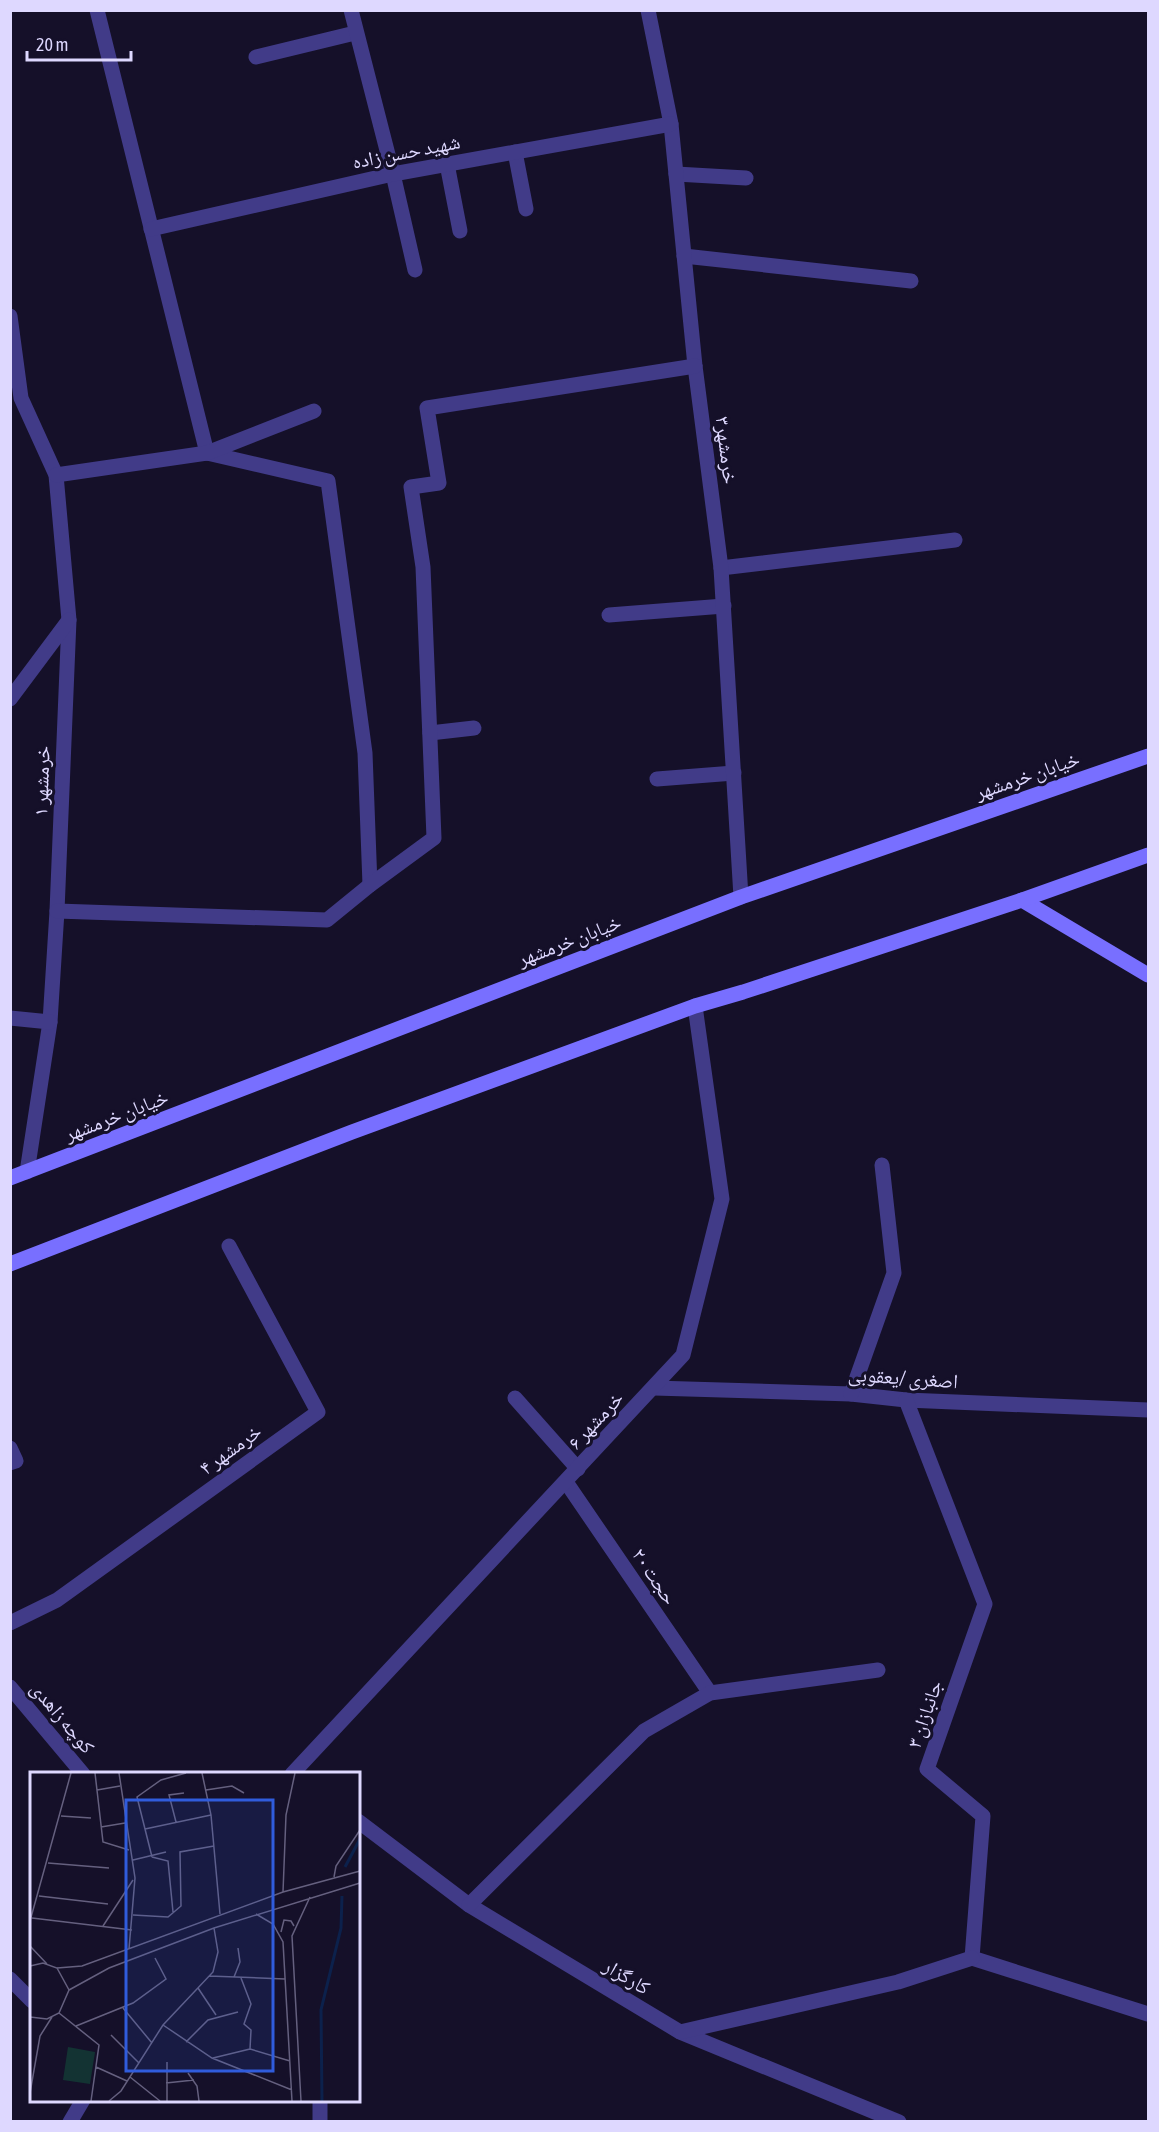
<svg xmlns="http://www.w3.org/2000/svg" width="1159" height="2132" viewBox="0 0 1159 2132" font-family="'Asap Condensed','Noto Naskh Arabic',sans-serif">
<rect width="100%" height="100%" fill="#151029"/>
<g fill="none" stroke-linecap="round" stroke-linejoin="round">
<g stroke="#413b88" stroke-width="15">
<polyline points="256,57 355,33"/>
<polyline points="515,152 526,209"/>
<polyline points="447,164 460,231"/>
<polyline points="393,174 415,270"/>
<polyline points="676,174 746,178"/>
<polyline points="684,256 911,281"/>
<polyline points="721,568 955,540"/>
<polyline points="609,615 724,606"/>
<polyline points="430,733 474,728"/>
<polyline points="657,779 734,773"/>
<polyline points="515,1398 578,1469"/>
<polyline points="10,1448 16,1461 10,1463"/>
</g>
<g stroke="#413b88" stroke-width="15">
<polyline points="97,10 207,453"/>
<polyline points="351,10 393,174"/>
<polyline points="648,10 671,124 695,366 721,568 741,897"/>
<polyline points="151,229 393,174 671,124"/>
<polyline points="10,316 21,398 56,475 69,620 57,911 50,1022 27,1172"/>
<polyline points="207,453 328,481 365,753 370,885"/>
<polyline points="56,475 207,453 314,411"/>
<polyline points="10,699 69,620"/>
<polyline points="57,911 327,920 370,885 434,838 423,567 411,487 439,483 427,408 695,366"/>
<polyline points="10,1018 50,1022"/>
<polyline points="654,1388 851,1394 906,1400 1148,1410"/>
<polyline points="851,1394 894,1273 882,1165"/>
<polyline points="906,1400 985,1604 927,1769 983,1816 972,1958 1148,2014"/>
<polyline points="566,1482 710,1693"/>
<polyline points="10,1623 57,1600 318,1412 229,1246"/>
<polyline points="10,1687 83,1774"/>
<polyline points="292,1774 683,1355 722,1199 695,1006"/>
<polyline points="358,1821 469,1905 680,2032 899,2122"/>
<polyline points="469,1905 644,1731 710,1693 878,1670"/>
<polyline points="10,1979 32,2001"/>
<polyline points="680,2032 898,1982 972,1958"/>
<polyline points="70,2122 83,2100"/>
<polyline points="320,2122 320,2100"/>
</g>
<g stroke="#786fff" stroke-width="15">
<polyline points="1022,900 1148,975"/>
<polyline points="10,1178 741,897 1148,756"/>
<polyline points="10,1264 352,1132 695,1006 743,992 1022,900 1148,855"/>
</g>
</g>
<g text-anchor="middle" dominant-baseline="central" stroke-width="6" stroke-linejoin="round" paint-order="stroke">
<g font-size="20" fill="#ded8ff" stroke="#151029">
<text transform="translate(406 151) rotate(-11)">شهید حسن زاده</text>
<text transform="translate(727 450) rotate(83)">خرمشهر۳</text>
<text transform="translate(1027 775) rotate(-19)">خیابان خرمشهر</text>
<text transform="translate(41 781) rotate(-88)">خرمشهر ۱</text>
<text transform="translate(569 940) rotate(-21)">خیابان خرمشهر</text>
<text transform="translate(116 1115) rotate(-21)">خیابان خرمشهر</text>
<text transform="translate(903 1377) rotate(4)">اصغری /یعقوبی</text>
<text transform="translate(595 1420) rotate(-47)">خرمشهر ۶</text>
<text transform="translate(230 1449) rotate(-36)">خرمشهر ۴</text>
<text transform="translate(655 1576) rotate(56)">حجت ۲۰</text>
<text transform="translate(924 1714) rotate(-71)">جانبازان ۳</text>
<text transform="translate(63 1717) rotate(50)">کوچه زاهدی</text>
<text transform="translate(627 1976) rotate(31)">کارگزار</text>
</g>
</g>
<g transform="translate(30 1772)">
<rect width="330" height="330" fill="#151029"/>
<path d="M38,275L65,280L60,312L33,308Z" fill="#133333"/>
<path fill="none" stroke="#0c214c" stroke-width="3" d="M315,95L330,67M292,329L291,238L311,156L312,124"/>
<path fill="none" stroke="#65607f" stroke-width="1.5" d="M65,1L73,70L99,78M89,1L105,106L99,177M172,1L181,43L190,142M67,18L90,14M176,18L202,14L214,21M31,44L61,46M146,50L139,23L154,21M71,55L95,51M115,57L181,43M122,85L107,25L131,8L156,1M122,85L138,89L143,140M103,88L136,80M18,91L79,96M304,105L306,94L330,58M253,120L256,43L265,1M9,124L78,132M226,142L243,152L253,170L262,329M103,143L138,145L151,134L150,80L184,74M2,146L102,158M0,149L41,1M73,154L103,108M251,160L254,148L261,149L264,154M0,174L17,192M0,194L13,191L27,196L39,218L29,241L17,247L0,245M27,196L52,194L253,120L330,99M179,204L255,207M204,205L210,190L208,176M211,206L221,232L214,252L221,258L220,277L260,289M168,216L186,243M39,218L79,196L184,156L330,111M93,236L122,271M29,241L69,273L61,329M133,253L182,286L262,318M46,254L103,231L136,207L125,186M81,263L109,291M156,270L178,248L208,240M183,286L220,277M137,290V329M66,295L97,309M158,301L167,314L169,329M100,305L130,329M136,311L164,308M0,321L10,264L22,245M79,329L91,319L133,253L183,200L188,180L184,156M271,329L262,164L280,125"/>
<path fill="#305cdc" fill-opacity="0.15" stroke="#305cdc" stroke-width="3" d="M96,28H243V299H96Z"/>
<rect width="330" height="330" fill="none" stroke="#ded8ff" stroke-width="3"/>
</g>
<rect width="1159" height="2132" fill="none" stroke="#ded8ff" stroke-width="24"/>
<path d="M27 51v9h104v-9" fill="none" stroke="#ded8ff" stroke-width="3"/>
<text x="36" y="51" font-size="18" fill="#ded8ff" stroke="#151029" stroke-width="4.5" paint-order="stroke">20 m</text>
</svg>
